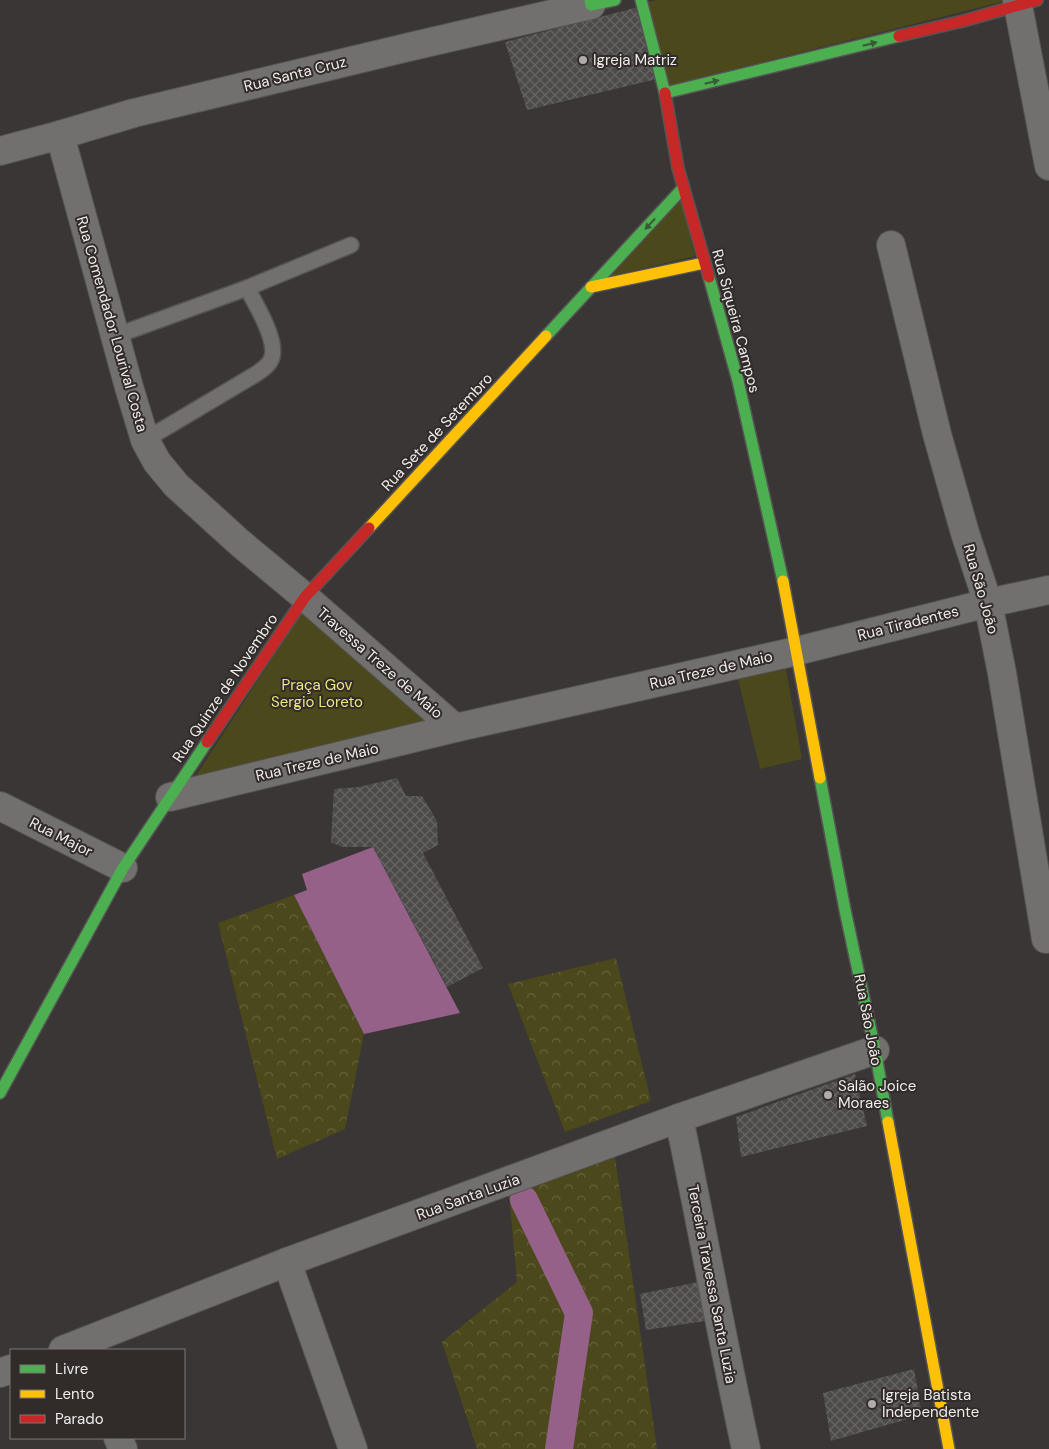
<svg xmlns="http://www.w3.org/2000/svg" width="1049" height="1449" viewBox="0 0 1049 1449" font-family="'DM Sans',sans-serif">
<defs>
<pattern id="forest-crowns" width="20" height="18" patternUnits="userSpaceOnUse" patternTransform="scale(1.25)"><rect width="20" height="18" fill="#4b481b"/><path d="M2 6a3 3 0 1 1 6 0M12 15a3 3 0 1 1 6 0" fill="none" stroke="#65633c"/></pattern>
<pattern id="building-cross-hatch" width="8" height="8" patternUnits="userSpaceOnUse" patternTransform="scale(1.25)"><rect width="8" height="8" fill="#4d4a4a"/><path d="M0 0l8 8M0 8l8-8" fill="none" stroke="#676464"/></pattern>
</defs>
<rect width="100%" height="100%" fill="#393635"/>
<g fill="#4b481b">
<polygon points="658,0 1009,0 670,85 647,2"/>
<polygon points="681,200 695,256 611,276"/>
<polygon points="305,608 438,723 191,783"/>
<polygon points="786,669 802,759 760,769 738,679"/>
</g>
<g fill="url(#forest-crowns)">
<polygon points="294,895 364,1034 345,1129 277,1159 218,923"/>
<polygon points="616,958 651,1101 565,1132 508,984"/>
<polygon points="615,1157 657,1449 477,1449 442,1342 517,1282 509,1195"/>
</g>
<polygon fill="#956189" points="373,847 460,1013 364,1034 294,895 307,890 302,874"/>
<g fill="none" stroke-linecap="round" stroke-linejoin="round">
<polyline stroke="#956189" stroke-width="28" points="524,1200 579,1313 559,1449"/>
</g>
<g fill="url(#building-cross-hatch)">
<polygon points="642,6 661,78 527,110 505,42"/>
<polygon points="397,778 406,796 422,796 437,821 438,845 423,853 483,968 447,987 373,847 342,847 331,842 334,789 359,787"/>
<polygon points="855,1074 867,1126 741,1157 736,1117"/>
<polygon points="698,1282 705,1321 646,1330 640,1294"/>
<polygon points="914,1369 922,1415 831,1441 823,1393"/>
</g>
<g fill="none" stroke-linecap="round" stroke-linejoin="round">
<g stroke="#555353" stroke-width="18">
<g id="lane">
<polyline points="115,336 247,288 351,245"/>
<path d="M145,440L256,374C263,369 270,365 272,357C277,339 256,305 247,288"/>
</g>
</g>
<g stroke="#555353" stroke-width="30">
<g id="street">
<polyline points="1017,0 1049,166"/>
<polyline points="60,135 129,387 145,440 157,462 176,485 240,543 305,597 455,728"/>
<polyline points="0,151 60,135 134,113 409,47 591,5"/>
<polyline points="891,245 937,434 965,533 988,603 1002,673 1046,939"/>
<polyline points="170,797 455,728 797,651 988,603 1049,590"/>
<polyline points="0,806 123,868"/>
<path d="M679,1118C702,1228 722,1339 746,1449"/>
<polyline points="287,1262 353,1449"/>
<polyline points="63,1350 287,1262 679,1118 875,1050"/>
<polyline points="0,1373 11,1369"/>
<polyline points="118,1438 123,1449"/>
</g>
</g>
<g stroke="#555353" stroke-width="14">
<g id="fast">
<polyline points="590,0 591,5 615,0"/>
<polyline points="641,0 665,93 899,36"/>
<polyline points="709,277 738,381 783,581"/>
<polyline points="546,336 683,188"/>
<polyline points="820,778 845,910 875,1050 888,1122"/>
<polyline points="0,1093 123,868 207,742"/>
</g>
</g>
<g stroke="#555353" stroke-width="14">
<g id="slow">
<polyline points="591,287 704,263"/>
<polyline points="369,528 546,336"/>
<polyline points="783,581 820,778"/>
<polyline points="888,1122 949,1449"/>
</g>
</g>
<g stroke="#555353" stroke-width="14">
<g id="jam">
<polyline points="899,36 963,21 1037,0"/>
<polyline points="665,93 678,168 709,277"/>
<polyline points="207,742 305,597 369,528"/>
</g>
</g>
<use href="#lane" stroke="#71706f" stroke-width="15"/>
<use href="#street" stroke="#71706f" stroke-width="28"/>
<use href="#fast" stroke="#4caf50" stroke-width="11"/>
<use href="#slow" stroke="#ffc107" stroke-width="11"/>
<use href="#jam" stroke="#c62828" stroke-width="11"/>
</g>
<defs><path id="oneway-solid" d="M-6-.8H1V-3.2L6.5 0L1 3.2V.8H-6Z" transform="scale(1.25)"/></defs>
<g fill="#3a5937">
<use href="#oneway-solid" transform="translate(870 44) rotate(-14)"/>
<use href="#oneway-solid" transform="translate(712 82) rotate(-14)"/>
<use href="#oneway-solid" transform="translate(650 224) rotate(133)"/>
</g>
<g fill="#b0acab" stroke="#312b29" stroke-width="2">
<circle cx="583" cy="60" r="5"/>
<circle cx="828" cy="1095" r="5"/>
<circle cx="872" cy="1404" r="5"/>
</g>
<g text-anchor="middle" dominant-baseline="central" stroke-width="4" stroke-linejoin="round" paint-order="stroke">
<g font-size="15" fill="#f0eceb" stroke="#312b29" text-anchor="start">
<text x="593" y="60">Igreja Matriz</text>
<text x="838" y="1086">Salão Joice<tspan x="838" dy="17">Moraes</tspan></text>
<text x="882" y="1395">Igreja Batista<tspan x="882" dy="17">Independente</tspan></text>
</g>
<g font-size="15" fill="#f0eceb" stroke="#312b29">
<text transform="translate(295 74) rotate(-14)">Rua Santa Cruz</text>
<text transform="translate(736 321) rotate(75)">Rua Siqueira Campos</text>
<text transform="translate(112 324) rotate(74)">Rua Comendador Lourival Costa</text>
<text transform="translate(437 432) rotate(-47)">Rua Sete de Setembro</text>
<text transform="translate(981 589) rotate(74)">Rua São João</text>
<text transform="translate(908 623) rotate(-14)">Rua Tiradentes</text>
<text transform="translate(380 663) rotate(41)">Travessa Treze de Maio</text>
<text transform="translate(711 670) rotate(-13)">Rua Treze de Maio</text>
<text transform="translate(225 688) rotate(-56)">Rua Quinze de Novembro</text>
<text transform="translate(317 762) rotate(-13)">Rua Treze de Maio</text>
<text transform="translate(61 837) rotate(27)">Rua Major</text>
<text transform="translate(868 1020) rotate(79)">Rua São João</text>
<text transform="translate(468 1197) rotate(-20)">Rua Santa Luzia</text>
<text transform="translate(712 1284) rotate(79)">Terceira Travessa Santa Luzia</text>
</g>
<g font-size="15" fill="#ede681" stroke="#312b29">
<text x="317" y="685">Praça Gov<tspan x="317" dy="17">Sergio Loreto</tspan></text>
</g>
</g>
<rect x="10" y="1349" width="175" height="90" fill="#312b29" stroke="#7d7877"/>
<rect x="20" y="1365" width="25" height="8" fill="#4caf50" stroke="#7d7877"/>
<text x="55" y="1374" font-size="15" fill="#f0eceb">Livre</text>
<rect x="20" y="1390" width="25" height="8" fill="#ffc107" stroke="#7d7877"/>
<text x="55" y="1399" font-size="15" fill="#f0eceb">Lento</text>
<rect x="20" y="1415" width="25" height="8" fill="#c62828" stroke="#7d7877"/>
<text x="55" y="1424" font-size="15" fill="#f0eceb">Parado</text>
</svg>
